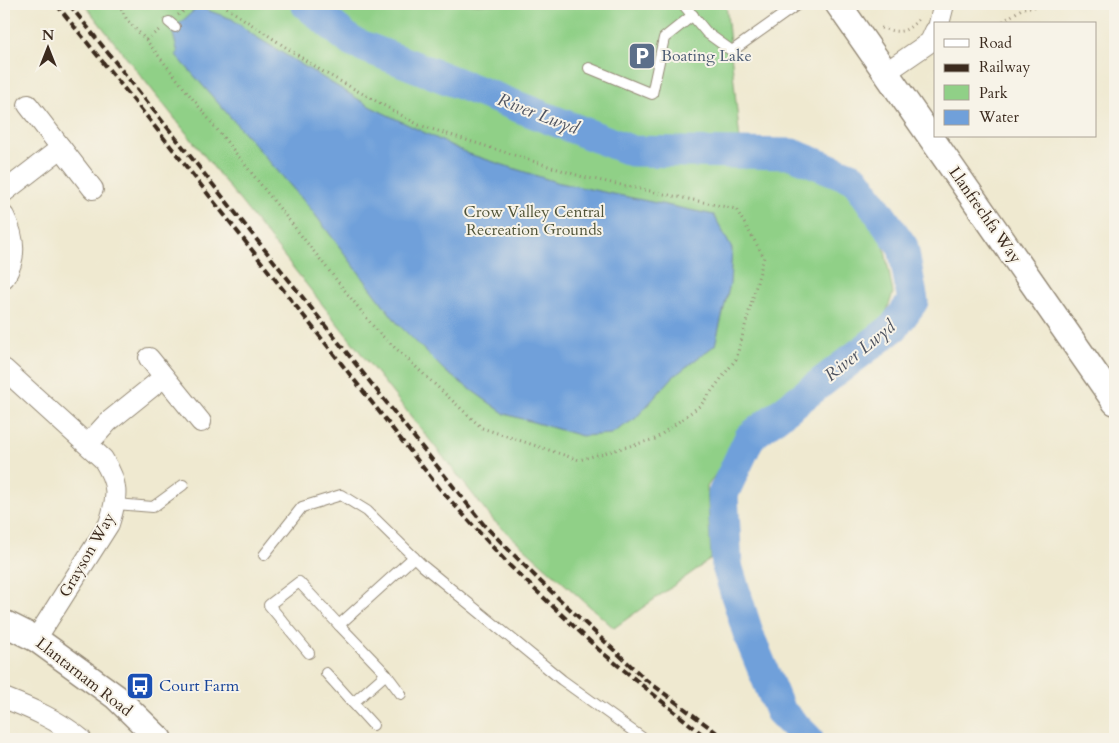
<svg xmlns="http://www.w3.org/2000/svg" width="1119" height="743" viewBox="0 0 1119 743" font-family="Cardo,serif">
<rect width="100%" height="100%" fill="#f7f3e8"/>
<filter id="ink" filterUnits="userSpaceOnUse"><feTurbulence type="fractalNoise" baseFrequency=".02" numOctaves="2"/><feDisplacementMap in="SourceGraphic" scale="10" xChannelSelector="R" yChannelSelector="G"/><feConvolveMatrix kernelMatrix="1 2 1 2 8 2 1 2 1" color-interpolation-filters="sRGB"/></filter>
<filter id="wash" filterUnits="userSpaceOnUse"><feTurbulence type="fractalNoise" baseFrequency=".0096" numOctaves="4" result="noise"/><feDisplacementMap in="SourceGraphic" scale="20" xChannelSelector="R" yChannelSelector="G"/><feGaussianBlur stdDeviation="1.12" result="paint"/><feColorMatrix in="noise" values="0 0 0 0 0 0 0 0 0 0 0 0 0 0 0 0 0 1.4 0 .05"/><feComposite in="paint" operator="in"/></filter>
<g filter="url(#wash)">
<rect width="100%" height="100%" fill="#efe9d0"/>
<polygon fill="#90d087" stroke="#667d52" points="84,4 726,4 742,160 796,161 849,183 883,240 893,293 882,325 753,418 707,487 711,559 614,628 494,521"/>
<polygon fill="#70a0da" stroke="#56657c" points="198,7 232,19 253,35 371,107 469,154 556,182 714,215 732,249 730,284 715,345 673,377 635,419 611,434 582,436 505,414 446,372 398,324 310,208 176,55 178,53 172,30"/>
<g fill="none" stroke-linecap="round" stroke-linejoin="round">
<polyline stroke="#70a0da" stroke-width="31" points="306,4 352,42 632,151 792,154 855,179 903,247 913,301 894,327 750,437 723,494 727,566 749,636 780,711 808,739"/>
</g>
</g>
<g filter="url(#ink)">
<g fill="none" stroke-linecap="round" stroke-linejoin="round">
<g stroke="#958a77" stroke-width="12">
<g id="service">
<polyline points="683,4 707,33 732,51 798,4"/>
<polyline points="169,22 175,27"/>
<polyline points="589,68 652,94 664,38 693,15"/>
<polyline points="116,504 153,507 183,485"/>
<polyline points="264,555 302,507 341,495 367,511 423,566 562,680 644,739"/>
<polyline points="309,653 269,605 299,582 339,625"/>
<polyline points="326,673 353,703 386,674 339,625 414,557"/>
<polyline points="386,674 401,694"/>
<polyline points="353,703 373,725"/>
</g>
</g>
<g stroke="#958a77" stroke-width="22">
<g id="minor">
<polyline points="939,24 944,4"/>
<polyline points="885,73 930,42 935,31"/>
<polyline points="28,105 93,189"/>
<polyline points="4,192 61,148"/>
<path d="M4,216C15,237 18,257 4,278"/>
<polyline points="149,358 201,422"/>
<path d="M4,369L103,459C119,484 118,496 109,524L36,639"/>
<polyline points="88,444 108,422 164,377"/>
<path d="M4,698C32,709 58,720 81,739"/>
</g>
</g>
<g stroke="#958a77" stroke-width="28">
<g id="tertiary">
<polyline points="838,4 1115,402"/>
<polyline points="4,623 36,639 116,697 159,739"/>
</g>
</g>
<g stroke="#958a77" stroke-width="3" stroke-dasharray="1 4" stroke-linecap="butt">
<polyline points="119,4 127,20 146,40 377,331 482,428 579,460 655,439 701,405 736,359 764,257 736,209 583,177 419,125 320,70 221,4"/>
<polyline points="173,4 177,11"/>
<polyline points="178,15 194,4"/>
<polyline points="999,24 1023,8 1062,4"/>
<path d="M881,28C900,33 904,34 919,19"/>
<polyline points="146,40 159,30"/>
</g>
<use href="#service" stroke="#fff" stroke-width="10"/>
<use href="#minor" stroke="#fff" stroke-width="20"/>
<use href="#tertiary" stroke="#fff" stroke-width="25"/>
<g stroke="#3b2a1e" stroke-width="4" stroke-dasharray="8 4" stroke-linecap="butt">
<polyline points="56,4 152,123 440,489 509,565 598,649 708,739"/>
<polyline points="69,4 484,525 541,582 645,679 725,739"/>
</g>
</g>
</g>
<defs>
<g id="parking-square" transform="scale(1.4375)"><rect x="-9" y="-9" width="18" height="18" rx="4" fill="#5c6f8a" stroke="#f7f3e8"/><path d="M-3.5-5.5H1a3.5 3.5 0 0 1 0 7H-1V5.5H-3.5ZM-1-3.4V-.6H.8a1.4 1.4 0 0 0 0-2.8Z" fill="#fff"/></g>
<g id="bus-square" transform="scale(1.4375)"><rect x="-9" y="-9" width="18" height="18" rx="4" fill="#1a4fb4" stroke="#f7f3e8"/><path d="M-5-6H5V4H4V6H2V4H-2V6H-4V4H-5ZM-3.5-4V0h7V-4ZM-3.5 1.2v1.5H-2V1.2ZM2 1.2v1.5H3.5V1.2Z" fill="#fff"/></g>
</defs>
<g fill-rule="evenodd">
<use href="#parking-square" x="642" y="56"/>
<use href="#bus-square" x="140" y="686"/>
</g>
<g text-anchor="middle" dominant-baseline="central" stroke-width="4" stroke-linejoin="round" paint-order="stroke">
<g font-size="16" fill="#4e5e75" stroke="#f7f3e8" text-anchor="start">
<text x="661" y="56">Boating Lake</text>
</g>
<g font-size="16" fill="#505438" stroke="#f7f3e8">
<text x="534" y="212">Crow Valley Central<tspan x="534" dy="18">Recreation Grounds</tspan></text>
</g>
<g font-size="16" fill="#3b2a1e" stroke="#f7f3e8">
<text transform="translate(985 215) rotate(55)">Llanfrechfa Way</text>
<text transform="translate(87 555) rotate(-60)">Grayson Way</text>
<text transform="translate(84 677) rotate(38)">Llantarnam Road</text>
</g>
<g font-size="16" fill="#164399" stroke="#f7f3e8" text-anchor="start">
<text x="159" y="686">Court Farm</text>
</g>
<g font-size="18" font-style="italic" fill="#4e5360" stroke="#f7f3e8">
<text transform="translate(538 114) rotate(21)">River Lwyd</text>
<text transform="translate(860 351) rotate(-39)">River Lwyd</text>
</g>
</g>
<rect width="1119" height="743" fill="none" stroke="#f7f3e8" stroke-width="20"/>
<rect x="934" y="22" width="162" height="115" fill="#f7f3e8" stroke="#aca397"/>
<rect x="944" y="39" width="25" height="8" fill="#ffffff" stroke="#aca397"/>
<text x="979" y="48" font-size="15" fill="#3b2a1e">Road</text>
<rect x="944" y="64" width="25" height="8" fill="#3b2a1e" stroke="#aca397"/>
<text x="979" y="72" font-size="15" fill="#3b2a1e">Railway</text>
<rect x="944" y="85" width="25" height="15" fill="#90d087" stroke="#aca397"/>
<text x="979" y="98" font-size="15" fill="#3b2a1e">Park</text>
<rect x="944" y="110" width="25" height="15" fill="#70a0da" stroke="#aca397"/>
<text x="979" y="122" font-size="15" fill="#3b2a1e">Water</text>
<g transform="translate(48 48)" stroke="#f7f3e8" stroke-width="4" paint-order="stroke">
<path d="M0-4L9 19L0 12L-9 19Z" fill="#3b2a1e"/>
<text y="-8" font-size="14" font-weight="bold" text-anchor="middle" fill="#3b2a1e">N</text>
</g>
</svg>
